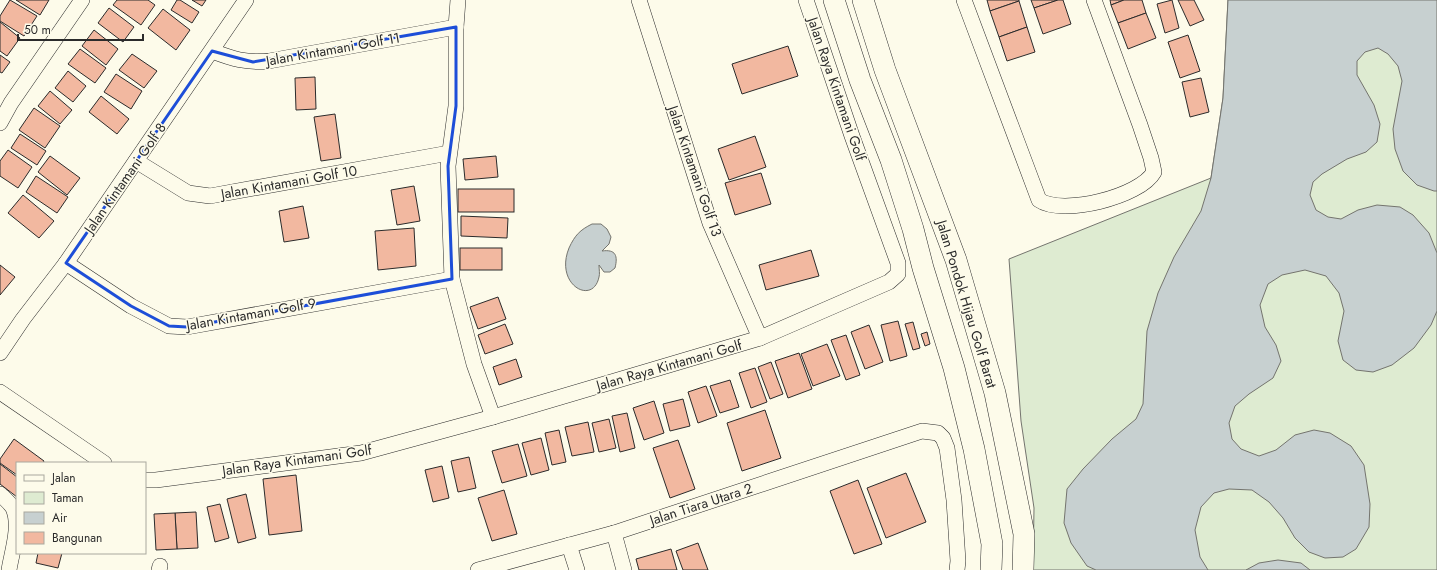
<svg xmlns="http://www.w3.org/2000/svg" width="1437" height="570" viewBox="0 0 1437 570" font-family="Jost,sans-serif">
<rect width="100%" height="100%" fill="#fdfbea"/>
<polygon fill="#deebd1" stroke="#74746e" points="1228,0 1437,0 1437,570 1033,570 1034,508 1021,421 1009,259 1211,178 1223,98"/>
<g fill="#c7d0d0" stroke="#74746e">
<polygon points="1228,0 1437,0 1437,191 1434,191 1417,185 1403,171 1395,149 1393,129 1402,81 1398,66 1388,54 1378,48 1365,52 1357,61 1357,75 1374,105 1380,124 1377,142 1366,152 1347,159 1322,174 1313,182 1310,195 1316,210 1328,217 1341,219 1358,210 1377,205 1400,207 1413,215 1429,233 1437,253 1437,311 1431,325 1414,348 1392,365 1373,372 1356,370 1343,360 1338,341 1344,311 1339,293 1326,276 1305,270 1282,275 1268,284 1260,305 1265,327 1276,345 1281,361 1273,378 1249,394 1235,406 1229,423 1232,439 1241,449 1259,456 1276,450 1295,435 1314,430 1330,433 1351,446 1364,465 1370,504 1369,527 1356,549 1343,557 1325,558 1309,552 1295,538 1283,518 1269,502 1252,490 1229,489 1214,493 1201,507 1195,530 1200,557 1208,570 1096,570 1087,566 1071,543 1064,523 1067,489 1083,469 1112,439 1136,419 1143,404 1147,331 1158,293 1174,257 1201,211 1211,178 1223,98"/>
<path d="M592,224H601L607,229L611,237L609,244L602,251C616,249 618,256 615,268L610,272H604L599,265C599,269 600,274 599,277C593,306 554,285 569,248C575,235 580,230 592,224Z"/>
<polygon points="1278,560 1301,563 1310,570 1246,570 1259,563"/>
</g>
<g fill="#f2b8a0" stroke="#2b2b2b">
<polygon points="10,0 37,16 24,36 0,21 0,16"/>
<polygon points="16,0 49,0 40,15"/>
<polygon points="117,0 148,0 155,5 141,25 113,5"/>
<polygon points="177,0 180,0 199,12 192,23 171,10"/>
<polygon points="192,0 206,0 202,6"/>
<polygon points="987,0 1019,0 1019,1 990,11"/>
<polygon points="1031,0 1058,0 1034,8"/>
<polygon points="1058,0 1063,0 1071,24 1043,34 1034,8"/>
<polygon points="1110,0 1124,0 1111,5"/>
<polygon points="1124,0 1142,0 1146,13 1118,23 1111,5"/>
<polygon points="1172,0 1179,28 1165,33 1157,4"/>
<polygon points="1178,0 1194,0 1204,20 1190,26"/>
<polygon points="1019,1 1027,27 999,37 990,11"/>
<polygon points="109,8 134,27 123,42 98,23"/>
<polygon points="163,9 190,30 176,50 148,28"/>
<polygon points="1146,13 1156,38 1128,49 1118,23"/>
<polygon points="0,22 20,38 7,56 0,51"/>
<polygon points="1027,27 1035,52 1007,61 999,37"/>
<polygon points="94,30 118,49 106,65 82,46"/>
<polygon points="1188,35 1200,71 1180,78 1168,42"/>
<polygon points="788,46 798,76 742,94 732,64"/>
<polygon points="80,49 106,68 95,83 68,64"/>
<polygon points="132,54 157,71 144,88 119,70"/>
<polygon points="0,55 10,62 2,73 0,72"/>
<polygon points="68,71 86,86 73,102 55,88"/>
<polygon points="116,74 142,91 131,109 104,92"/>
<polygon points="315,77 316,109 296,110 295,78"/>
<polygon points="1201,78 1209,112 1190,117 1182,82"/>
<polygon points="50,91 72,110 60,124 38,106"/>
<polygon points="101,96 129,119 117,134 89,112"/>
<polygon points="34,108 60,126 45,148 19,130"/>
<polygon points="335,114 341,158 321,161 314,117"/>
<polygon points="20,134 46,151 37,165 11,148"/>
<polygon points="755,136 766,167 729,180 718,149"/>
<polygon points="8,150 32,167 18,188 0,176 0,161"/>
<polygon points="50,156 80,178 67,195 38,172"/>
<polygon points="496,156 498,177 465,180 463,159"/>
<polygon points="761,173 771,204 735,215 725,183"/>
<polygon points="36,176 68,197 57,213 26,192"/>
<polygon points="414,186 420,221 397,225 391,190"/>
<rect x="458" y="189" width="56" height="23"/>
<polygon points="23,195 54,221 39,238 8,213"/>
<polygon points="303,206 309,238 284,242 279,211"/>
<polygon points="461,216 508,218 507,238 461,236"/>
<polygon points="414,228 416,266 378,270 375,231"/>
<rect x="460" y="248" width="42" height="22"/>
<polygon points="811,250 819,276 766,290 759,265"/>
<polygon points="0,265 15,277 0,295"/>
<polygon points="498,297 506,319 478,329 470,307"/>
<polygon points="898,321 907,356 890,361 881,325"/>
<polygon points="913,322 920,348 913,350 905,324"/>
<polygon points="505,324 513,344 485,354 478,335"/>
<polygon points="869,325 883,362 865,369 851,332"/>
<polygon points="927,332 930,344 925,346 921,334"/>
<polygon points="846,335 860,375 846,380 831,340"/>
<polygon points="827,344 840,376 813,386 801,354"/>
<polygon points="799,353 812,389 788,398 775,361"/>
<polygon points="516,359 522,377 499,385 493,367"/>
<polygon points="771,362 783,394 770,399 758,367"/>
<polygon points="755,368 767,402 751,408 739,373"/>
<polygon points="730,380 739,407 720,413 710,386"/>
<polygon points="706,386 717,416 698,423 688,392"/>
<polygon points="683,399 690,426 670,431 663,404"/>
<polygon points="654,401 664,433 644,440 633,408"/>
<polygon points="765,410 781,458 742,471 727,423"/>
<polygon points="627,413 635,448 620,452 612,416"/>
<polygon points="609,419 616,448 599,452 592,423"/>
<polygon points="588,422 594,452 572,456 565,427"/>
<polygon points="559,430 566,462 552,465 545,433"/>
<polygon points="541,438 549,470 531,475 522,443"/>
<polygon points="14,439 44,461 43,463 17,463 17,475 0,463 0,459"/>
<polygon points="678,440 695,489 670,498 653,448"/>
<polygon points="518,444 527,476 502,483 492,451"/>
<polygon points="469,457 476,488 458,492 451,461"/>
<polygon points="0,464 17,477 17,497 0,484"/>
<polygon points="442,466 449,498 433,502 425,470"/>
<polygon points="906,473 926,522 886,538 867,488"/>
<polygon points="296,475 302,531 269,535 263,479"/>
<polygon points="858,480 882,544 854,554 830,491"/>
<polygon points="504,490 517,534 492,541 478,498"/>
<polygon points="246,494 256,538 238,543 227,499"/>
<polygon points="220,504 229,538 215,542 207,507"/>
<polygon points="196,512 198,548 177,549 175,513"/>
<polygon points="175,513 177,549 156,550 154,514"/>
<polygon points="698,543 708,570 683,570 676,551"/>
<polygon points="671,549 677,570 639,570 636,559"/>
<polygon points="38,553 62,553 58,568 36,563"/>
</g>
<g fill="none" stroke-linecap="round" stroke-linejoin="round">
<g stroke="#2b2b2b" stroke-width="16">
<g id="street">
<polyline points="458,0 456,27 456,106 448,166 452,279 474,364 493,417"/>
<polyline points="639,0 710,223 760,338"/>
<path d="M964,0L1039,200C1062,216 1140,197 1154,172L1151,158L1140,125L1094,0"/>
<path d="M212,51C233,59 245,63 269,61L456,27"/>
<polyline points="0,123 11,103 82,0"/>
<polyline points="136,161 188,193 210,196 449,153"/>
<polyline points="66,263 131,306 152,317 169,326 187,327 452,279"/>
<polyline points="0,353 23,319 66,263 246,0"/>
<polyline points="0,392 104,463"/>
<polyline points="145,480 156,480 361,453 493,417 760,338 889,282 898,274 898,263 852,136 806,0"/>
<path d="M0,494C4,498 10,503 13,508C21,526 12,551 9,570"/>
<polyline points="614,533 624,570"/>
<polyline points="569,545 577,570"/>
<polyline points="159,570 160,566"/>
<polyline points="478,570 614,533 922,431 938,433 943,438 947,448 954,500 958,561 957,570"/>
</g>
</g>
<g stroke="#2b2b2b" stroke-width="22">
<g id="secondary">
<polyline points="834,0 860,80 891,160 913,229 923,268 954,368 974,449 992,544 991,570"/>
<polyline points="863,0 885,70 956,260 995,393 1024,534 1023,570"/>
</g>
</g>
<use href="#street" stroke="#fdfbea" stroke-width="15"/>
<use href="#secondary" stroke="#fdfbea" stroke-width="21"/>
</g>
<path fill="none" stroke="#1d4ed8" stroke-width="3" stroke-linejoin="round" d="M456,27V106L448,166L452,279L187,327L169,326L131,306L66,263L212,51L253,62Z"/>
<g text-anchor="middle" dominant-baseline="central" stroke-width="3" stroke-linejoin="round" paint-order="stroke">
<g font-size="14" fill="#2b2b2b" stroke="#fdfbea">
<text transform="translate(333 49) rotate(-10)">Jalan Kintamani Golf 11</text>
<text transform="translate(837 89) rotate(71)">Jalan Raya Kintamani Golf</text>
<text transform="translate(695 171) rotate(71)">Jalan Kintamani Golf 13</text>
<text transform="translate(125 178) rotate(-55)">Jalan Kintamani Golf 8</text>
<text transform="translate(289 182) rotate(-10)">Jalan Kintamani Golf 10</text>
<text transform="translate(967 304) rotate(73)">Jalan Pondok Hijau Golf Barat</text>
<text transform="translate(251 314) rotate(-10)">Jalan Kintamani Golf 9</text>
<text transform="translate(669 365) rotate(-16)">Jalan Raya Kintamani Golf</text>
<text transform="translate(297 460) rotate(-8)">Jalan Raya Kintamani Golf</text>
<text transform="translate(701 504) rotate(-18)">Jalan Tiara Utara 2</text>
</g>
</g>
<rect x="16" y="462" width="130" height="92" fill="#fdfbea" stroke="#a9a89e"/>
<rect x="24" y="475" width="20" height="6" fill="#fdfbea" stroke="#a9a89e"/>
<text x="52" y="482" font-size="12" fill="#2b2b2b">Jalan</text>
<rect x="24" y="492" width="20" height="12" fill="#deebd1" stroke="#a9a89e"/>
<text x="52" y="502" font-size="12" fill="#2b2b2b">Taman</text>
<rect x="24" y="512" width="20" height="12" fill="#c7d0d0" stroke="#a9a89e"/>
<text x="52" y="522" font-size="12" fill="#2b2b2b">Air</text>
<rect x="24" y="532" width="20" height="12" fill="#f2b8a0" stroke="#a9a89e"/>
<text x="52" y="542" font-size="12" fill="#2b2b2b">Bangunan</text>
<path d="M18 34v6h125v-6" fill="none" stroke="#2b2b2b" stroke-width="2"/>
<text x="24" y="34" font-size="12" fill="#2b2b2b" stroke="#fdfbea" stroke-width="3" paint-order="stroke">50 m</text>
</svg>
